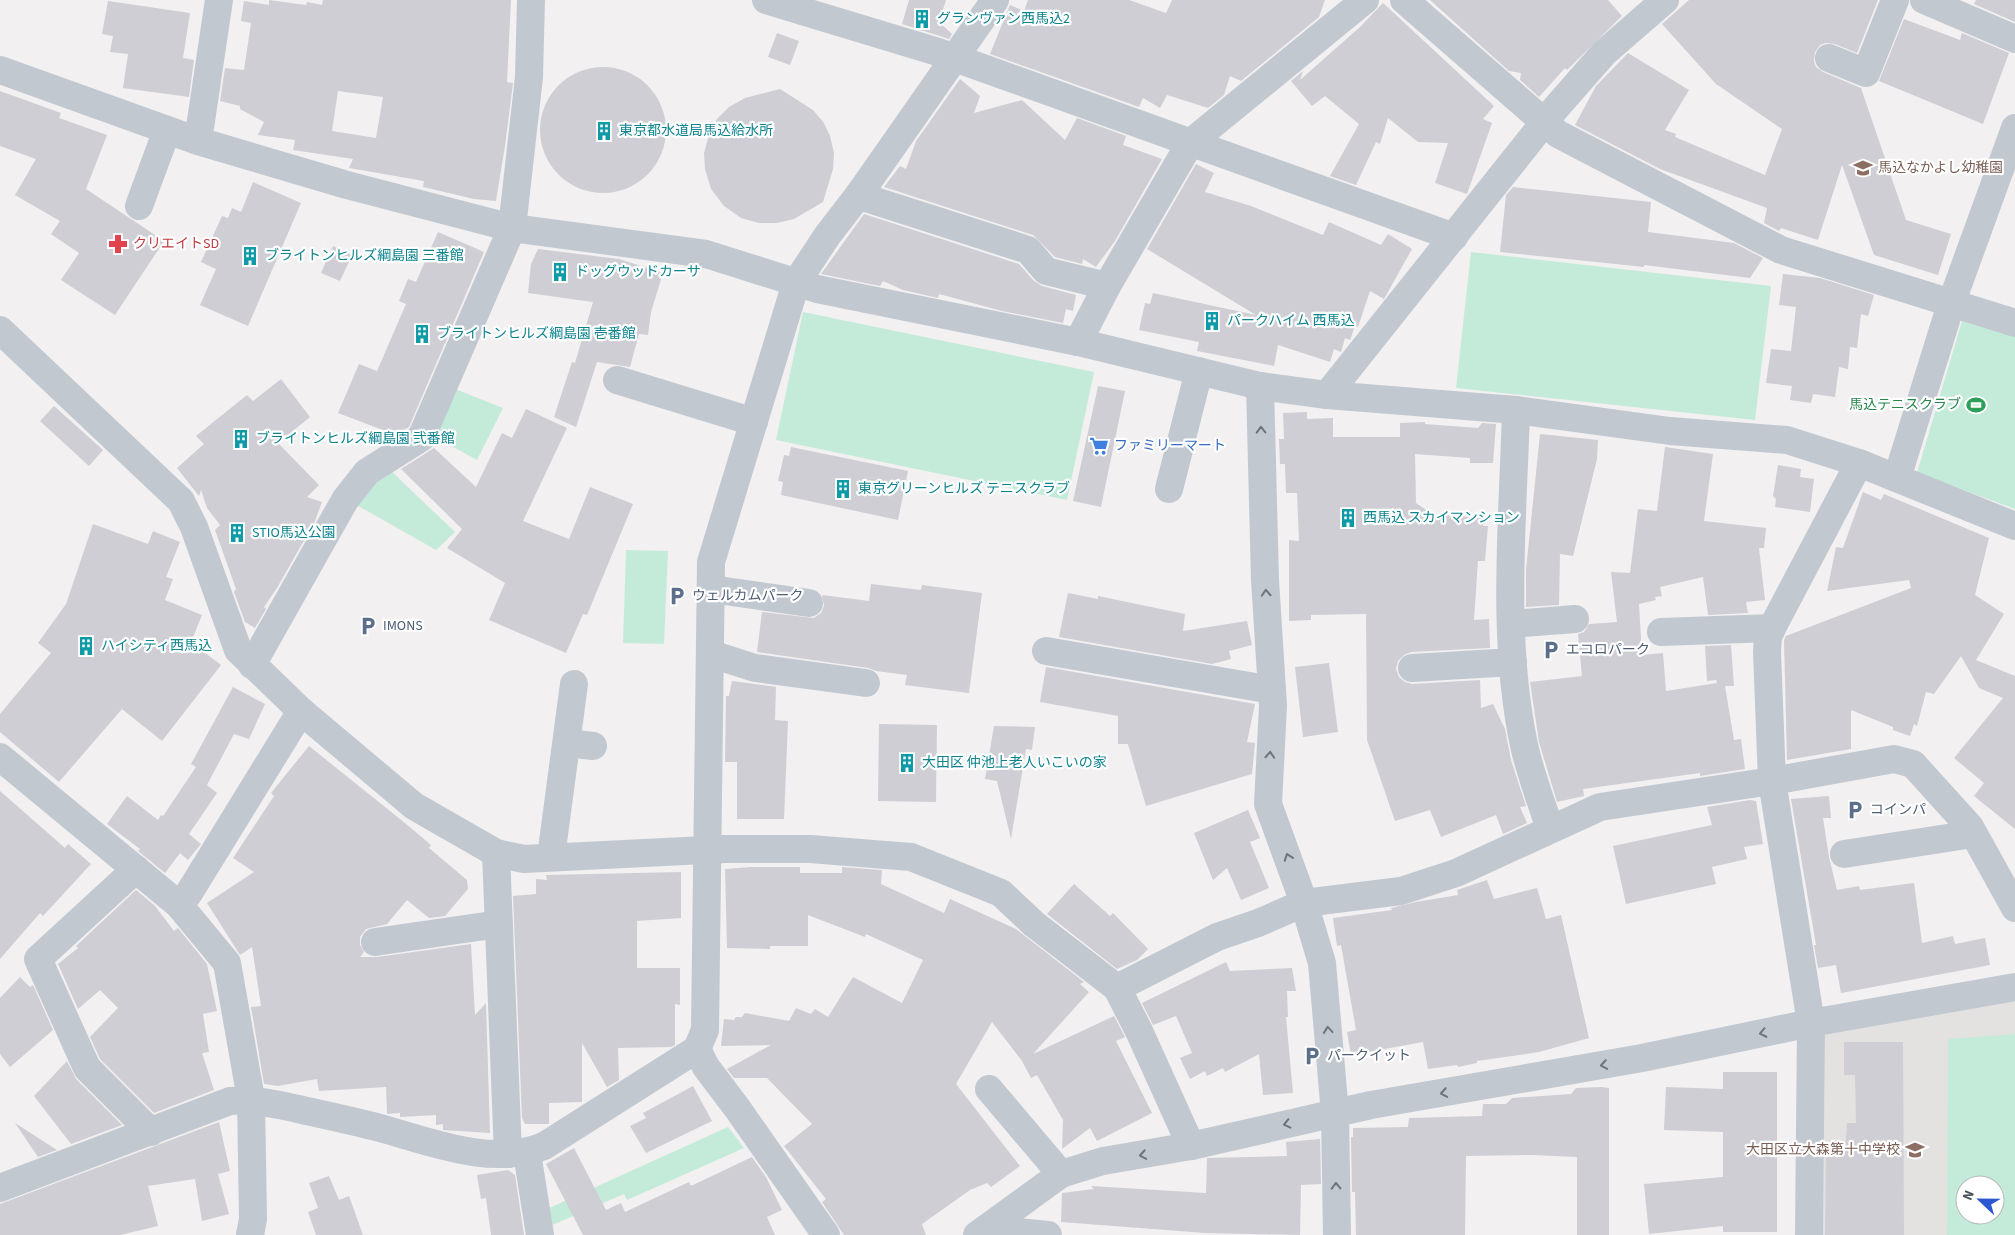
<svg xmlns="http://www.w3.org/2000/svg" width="2015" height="1235" viewBox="0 0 2015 1235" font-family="'Source Sans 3','Noto Sans JP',sans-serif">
<rect width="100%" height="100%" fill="#f2f0f0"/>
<path fill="#e3e2e1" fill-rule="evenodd" d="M2015,996V1235H1814L1821,1032ZM1965,1185H1995V1215H1965Z"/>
<g fill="#c4ebda" fill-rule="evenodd">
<polygon points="1471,252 1771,286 1755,420 1456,388"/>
<polygon points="803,312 1094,372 1067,500 776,440"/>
<polygon points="1962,321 2015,336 2015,509 1917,473"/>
<polygon points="455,389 503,408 477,460 433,436"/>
<polygon points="390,470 455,532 436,550 355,504 369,486"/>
<polygon points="626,550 668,551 664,644 623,643"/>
<path d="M2015,1034V1235H1947L1948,1039ZM1965,1185H1995V1215H1965Z"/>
<polygon points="728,1127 744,1148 627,1200 624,1194 550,1226 547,1209"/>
</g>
<g fill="#ceced4" fill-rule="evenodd">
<path d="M269,0L306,5L307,2L322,5L323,0H511L507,82L513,83L505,146L496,201L474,199L423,187L424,181L349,168L353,159L293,150L295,140L258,135L264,122L240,109V106L220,101L225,68L244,70L251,23L241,21L244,1L269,5ZM338,91L383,97L376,138L332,131Z"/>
<polygon points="909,0 946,0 939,22 952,34 949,39 902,24"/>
<polygon points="1028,0 1129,0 1166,13 1172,0 1325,0 1319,17 1241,81 1230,76 1224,95 1208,108 1167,95 1160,108 1143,98 1139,107 990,54 1010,5 1024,11"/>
<polygon points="1430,0 1608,0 1622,16 1567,70 1565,68 1539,97 1520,80 1521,73 1509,71"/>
<polygon points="1689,0 1878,0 1857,53 1835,44 1826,43 1820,45 1815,52 1814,61 1816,67 1823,72 1861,88 1906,220 1951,234 1938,275 1874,255 1842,165 1818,240 1781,228 1779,231 1764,223 1767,208 1660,169 1575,125 1596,86 1628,53 1689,90 1665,130 1676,134 1675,137 1765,175 1782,129 1716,84 1662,24"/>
<polygon points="1976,0 2015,0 2015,22 1974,4"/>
<polygon points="108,1 190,13 183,58 194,60 189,97 123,88 128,54 110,52 113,36 102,34"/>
<polygon points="1383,3 1494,106 1483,119 1492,123 1467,194 1435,183 1448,143 1418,142 1388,118 1380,144 1376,142 1356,185 1330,176 1359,124 1325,96 1312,106 1291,81 1303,71 1300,80 1360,27"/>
<polygon points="1904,19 1960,40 1962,33 2009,53 1983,124 1879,81"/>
<polygon points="777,33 799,41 790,65 768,57"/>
<circle cx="603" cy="130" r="63"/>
<polygon points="960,79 980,96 974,113 1022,100 1065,140 1077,118 1126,136 1123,145 1162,159 1115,241 1096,267 1083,259 1082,264 1055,257 1033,235 884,187 900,166 906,169 916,141"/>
<polygon points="780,89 813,110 824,123 830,136 834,153 833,169 823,202 794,219 777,223 759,223 741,218 724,206 711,189 705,169 704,153 709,135 717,119 729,107 745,98"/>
<polygon points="0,91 61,113 59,118 107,135 86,189 164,241 115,315 61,280 79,253 51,234 60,221 15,195 36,159 0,146"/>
<polygon points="1196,164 1214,173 1205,192 1251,206 1323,235 1329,222 1381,245 1388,234 1412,249 1384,299 1370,291 1358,327 1355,326 1350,340 1345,338 1341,352 1334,349 1330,362 1278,345 1274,366 1197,351 1199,342 1139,330 1145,303 1150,304 1153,293 1256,315 1147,249"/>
<polygon points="253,182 301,203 248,326 200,305 216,269 201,262 222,216 228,218 232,208 241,212"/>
<polygon points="1513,187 1651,202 1648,232 1734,243 1763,258 1750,278 1644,265 1644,267 1500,252 1506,195"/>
<polygon points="864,214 1019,264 1034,281 1042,286 1076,295 1073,311 1066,309 1063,323 1002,311 939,294 938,298 903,290 883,281 880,286 821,274"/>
<polygon points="438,232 484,252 409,427 396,435 338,413 359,364 377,371 406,304 399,301 408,279 416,282"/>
<polygon points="333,246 352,255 340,281 321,273"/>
<polygon points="538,249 619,259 663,273 651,312 648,335 639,334 630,367 597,362 576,427 554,417 572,362 575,363 593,302 528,293 531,264"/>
<polygon points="1783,274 1820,278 1874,295 1868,316 1861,314 1857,348 1850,347 1848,369 1839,367 1835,397 1813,394 1811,403 1790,400 1792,386 1766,383 1771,349 1791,351 1796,307 1779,305"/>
<polygon points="281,379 310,417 278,443 319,485 307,497 322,502 315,521 277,588 264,607 266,609 255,628 245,622 234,592 236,589 215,530 220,525 207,508 201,490 199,496 177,468 204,444 196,436 247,395 253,401"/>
<polygon points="1098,386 1125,391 1101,507 1073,501"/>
<polygon points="54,406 103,450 89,466 40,421"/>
<polygon points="526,409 567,428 523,521 569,539 590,487 633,504 587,615 583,614 566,653 489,620 505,583 447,548 462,529 401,469 434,448 476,487 502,433 512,438"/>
<polygon points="1307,412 1307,419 1333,418 1333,437 1400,437 1400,423 1425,422 1425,424 1478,428 1482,423 1496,424 1493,463 1470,463 1470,458 1415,454 1416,503 1432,514 1484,518 1483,526 1488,526 1485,561 1478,561 1474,620 1489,619 1490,648 1411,652 1404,655 1398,661 1396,669 1399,677 1405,682 1412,684 1480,680 1481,708 1493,704 1505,729 1511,760 1526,806 1520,807 1527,823 1503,834 1496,815 1441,837 1430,810 1395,821 1367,740 1366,614 1311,615 1311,620 1289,621 1289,540 1299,541 1297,493 1286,493 1285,464 1280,464 1279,439 1284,439 1283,413"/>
<polygon points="1540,434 1598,440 1597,459 1573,556 1560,554 1559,605 1526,607 1526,570"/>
<polygon points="791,447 908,471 898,520 781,495 783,482 778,481 784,455 789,456"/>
<polygon points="1665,447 1713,454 1704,521 1766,528 1764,548 1759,548 1765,600 1746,602 1748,613 1708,615 1703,577 1660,587 1662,596 1655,597 1656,600 1639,604 1642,655 1663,653 1666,691 1717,683 1716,680 1707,681 1705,646 1731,645 1734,686 1725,686 1734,740 1741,739 1745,769 1700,776 1700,773 1583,789 1584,796 1557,802 1539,742 1530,682 1582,676 1578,634 1584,632 1589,624 1617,622 1611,572 1630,573 1638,509 1657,511"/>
<polygon points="1778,465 1801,469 1800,477 1814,479 1810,512 1775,507 1776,499 1773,496"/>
<polygon points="1863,492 1881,500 1884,494 1989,538 1975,595 2004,614 1976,660 2015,676 2015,829 1974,796 1984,783 1954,758 2003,698 1979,688 1961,656 1934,694 1926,692 1917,726 1914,724 1910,736 1893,730 1893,727 1851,710 1851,749 1787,760 1784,640 1786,636 1911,588 1909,580 1827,591 1836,547 1843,548"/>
<polygon points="93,524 148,544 153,531 180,542 166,577 173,579 165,600 202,615 191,642 221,665 162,741 122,709 59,782 0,732 0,714 51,653 38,643 66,604"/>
<polygon points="871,584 921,590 922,585 982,593 969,693 905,685 907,675 876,671 868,668 757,652 762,612 814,618 821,613 824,606 822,595 869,601"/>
<polygon points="1068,593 1098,599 1098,596 1185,614 1183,631 1247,621 1252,645 1229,651 1231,659 1212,664 1059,637"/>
<polygon points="1329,663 1338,732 1303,737 1295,667"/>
<polygon points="1046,667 1255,704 1247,742 1255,743 1252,774 1146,806 1128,744 1118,744 1118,716 1040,702"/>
<polygon points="732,681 776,687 775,720 788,721 784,819 737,819 737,762 725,762 726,696 729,696"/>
<polygon points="233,687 265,704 249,739 234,734 207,785 217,793 189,834 201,844 188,860 180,853 165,873 138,851 140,849 107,824 127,796 158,820 161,815 163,816 196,767 191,764"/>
<polygon points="879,724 937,725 936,802 878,801"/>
<polygon points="994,726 1035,727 1032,750 1026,749 1011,839 997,781 985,779"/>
<polygon points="309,746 405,823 431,845 429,848 467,880 468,889 445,916 429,918 407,900 387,924 366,929 360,937 360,945 364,952 360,957 377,957 471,944 475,1015 486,1003 490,1133 443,1130 443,1124 436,1125 436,1115 400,1117 400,1113 387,1114 386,1087 319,1091 317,1079 278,1086 264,1084 251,1007 261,1006 252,947 240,955 207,903 254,872 233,858 274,796 271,793"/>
<polygon points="0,791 65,848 68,844 91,864 43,916 40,913 0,959"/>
<polygon points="1829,796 1831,818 1823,818 1829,857 1837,890 1859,886 1860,890 1914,883 1922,943 1953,936 1955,944 1985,938 1990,965 1841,993 1836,965 1818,968 1814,945 1816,945 1791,799"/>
<polygon points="1750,800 1756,801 1763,844 1744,847 1747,859 1712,867 1716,884 1626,904 1613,846 1712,825 1707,807"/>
<polygon points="1248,810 1260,838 1250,842 1269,888 1241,900 1227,868 1213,880 1194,833"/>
<polygon points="751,867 800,867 800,873 842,873 842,867 882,870 881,884 944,913 950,899 1016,929 1084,982 1080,984 1089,992 1033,1054 1114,1016 1125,1037 1116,1041 1152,1113 1097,1141 1090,1128 1062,1149 1063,1120 1037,1075 1031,1078 1022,1061 992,1022 956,1084 1020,1166 991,1187 987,1183 970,1190 922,1224 926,1235 844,1235 822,1202 826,1199 784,1146 812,1124 767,1078 734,1078 727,1069 771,1045 721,1046 724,1019 734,1020 736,1017 742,1017 745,1013 789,1021 796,1008 811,1014 815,1009 828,1017 853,977 902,1003 923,960 866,934 865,937 808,915 808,946 770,946 770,949 727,948 725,869"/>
<polygon points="681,872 681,918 637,921 637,968 680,968 680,1005 675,1004 675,1045 671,1047 618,1048 619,1080 607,1087 582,1043 582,1102 549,1103 549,1124 525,1124 522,1118 513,896 536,894 536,879 547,880 546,875"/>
<polygon points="1487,880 1494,899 1537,888 1546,919 1561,915 1589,1038 1539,1052 1477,1061 1477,1063 1458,1067 1457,1065 1428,1069 1423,1042 1351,1055 1347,1032 1356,1030 1341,945 1337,946 1333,918 1392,910 1391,908 1416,902 1458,895 1457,890"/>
<polygon points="1074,884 1110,916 1113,913 1148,949 1137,960 1117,969 1047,914"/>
<polygon points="136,890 155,906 174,931 178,928 207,964 217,1011 203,1014 209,1052 202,1053 214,1090 154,1113 100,1059 90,1037 118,1008 100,990 78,1009 58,964 78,948 76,946"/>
<polygon points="1226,962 1230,971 1292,968 1296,991 1287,991 1288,1017 1286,1017 1293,1093 1263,1095 1259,1054 1225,1072 1223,1068 1207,1076 1205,1071 1190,1079 1180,1058 1192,1053 1176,1016 1153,1025 1142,1003"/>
<polygon points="20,977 30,987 33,985 53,1030 10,1067 0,1054 0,998"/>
<polygon points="1844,1042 1903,1042 1904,1235 1825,1235 1826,1142 1846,1141 1847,1123 1856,1123 1855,1075 1844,1075"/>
<polygon points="67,1061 76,1079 122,1125 71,1144 34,1096"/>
<polygon points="1723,1072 1777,1072 1777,1232 1723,1232 1723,1226 1649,1234 1644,1184 1723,1177 1723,1132 1664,1130 1666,1087 1723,1089"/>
<polygon points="693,1086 712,1121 646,1153 630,1126 646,1118 643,1113"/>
<polygon points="1602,1087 1609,1088 1609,1235 1577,1235 1577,1157 1532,1155 1466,1156 1465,1235 1356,1235 1355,1192 1352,1192 1351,1137 1353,1137 1353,1128 1408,1127 1409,1118 1482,1116 1483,1104 1506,1104 1512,1098 1571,1094 1576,1088"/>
<polygon points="219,1122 230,1171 218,1174 229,1214 202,1221 195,1179 148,1186 158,1226 120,1235 0,1235 0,1204"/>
<polygon points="15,1123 57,1150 38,1157"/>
<polygon points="1320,1139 1321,1184 1301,1185 1300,1235 1205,1233 1061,1222 1062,1193 1094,1189 1091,1186 1206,1193 1207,1158 1287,1156 1286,1142"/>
<polygon points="574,1148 606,1210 621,1203 625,1212 689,1182 691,1186 752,1157 766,1177 782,1210 767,1217 775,1235 583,1235 546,1164"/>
<polygon points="508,1170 515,1175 524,1235 491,1235 486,1198 481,1199 477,1175"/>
<polygon points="329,1176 339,1200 349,1196 363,1235 316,1235 308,1212 318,1208 309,1183"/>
</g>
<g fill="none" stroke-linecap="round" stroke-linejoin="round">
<g stroke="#c2c8d0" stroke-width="28">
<polyline points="766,0 938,52 1454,237"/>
<polyline points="1404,0 1558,134 1781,250 2015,323"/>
<polyline points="1924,0 2015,39"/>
<polyline points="1829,58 1866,73 1895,0"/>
<polyline points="0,70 198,141 347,185 512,228 706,254 817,289 1078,342 1260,386 1327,395 1516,410 1670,431 1787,440 1859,463 2015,526"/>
<polyline points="198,141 219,0"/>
<polyline points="860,193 869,199 1028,250 1046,271 1107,286"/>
<polyline points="139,206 167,130"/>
<polyline points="0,330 181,501 194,527 238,650 301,711 414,806 496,853 524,859 725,849 810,849 911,857 1001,893 1034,924 1117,988 1139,1031 1191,1146"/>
<polyline points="1078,342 1107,286 1190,143 1365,0"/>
<polyline points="617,380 754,422"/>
<polyline points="1260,386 1265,580 1273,706 1268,804 1304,903 1322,963 1335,1114 1337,1235"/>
<polyline points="1327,395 1554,110 1604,53 1665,0"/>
<path d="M1516,410C1513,520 1501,636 1524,745C1530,773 1541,801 1550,829"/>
<polyline points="1897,478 1951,304 2015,128"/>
<polyline points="1169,489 1199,371"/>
<polyline points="711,589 809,603"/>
<polyline points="1512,624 1575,619"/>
<polyline points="1661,632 1772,628"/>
<polyline points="1046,651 1272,690"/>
<polyline points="711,654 755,668 866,683"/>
<polyline points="252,665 345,500 367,472 421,438 512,228 529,77 531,0"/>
<polyline points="1412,668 1513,662"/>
<polyline points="567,743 593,746"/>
<polyline points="0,757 179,905 227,963 251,1099 253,1219 250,1235"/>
<polyline points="496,853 508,1154"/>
<polyline points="1844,854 1973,834"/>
<polyline points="551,857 574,684"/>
<polyline points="136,869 38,959 87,1068 151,1132"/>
<polyline points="179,905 189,893 301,711"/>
<polyline points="375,942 499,924"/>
<polyline points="1117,988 1217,937 1258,923 1304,903 1401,891 1456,873 1600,807 1772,781 1894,759 1913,764 1970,827 2015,908"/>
<polyline points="697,1049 706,1067 737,1108 826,1235"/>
<polyline points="989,1089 1061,1174"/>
<polyline points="527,1153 540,1235"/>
<path d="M0,1188L230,1101C254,1099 275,1104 298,1109C325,1115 353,1121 380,1128C431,1142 492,1167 544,1146L697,1049L705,1030L711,562L796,283L827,236L860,193L995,0"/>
<polyline points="987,1229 1048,1235"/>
<polyline points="977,1235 1061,1174 1103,1161 1191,1146 1371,1105 1642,1058 1811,1023 2015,987"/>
<polyline points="1809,1235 1811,1023 1772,781 1767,652 1768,637 1772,628 1859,463"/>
</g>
</g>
<defs><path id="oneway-chevron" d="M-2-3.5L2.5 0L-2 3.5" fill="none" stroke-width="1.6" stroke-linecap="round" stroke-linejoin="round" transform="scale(1.25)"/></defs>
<g stroke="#6e747e">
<use href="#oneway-chevron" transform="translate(1261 430) rotate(-91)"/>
<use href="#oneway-chevron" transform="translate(1266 593) rotate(-93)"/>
<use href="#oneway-chevron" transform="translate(1270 755) rotate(-87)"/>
<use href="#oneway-chevron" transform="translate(1288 857) rotate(-110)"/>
<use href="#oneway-chevron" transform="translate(1328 1030) rotate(-95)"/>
<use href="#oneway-chevron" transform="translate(1763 1033) rotate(168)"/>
<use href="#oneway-chevron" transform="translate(1604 1065) rotate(170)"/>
<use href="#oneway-chevron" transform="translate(1444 1093) rotate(170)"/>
<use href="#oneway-chevron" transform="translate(1287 1124) rotate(167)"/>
<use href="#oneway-chevron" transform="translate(1143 1155) rotate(170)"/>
<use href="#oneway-chevron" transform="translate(1336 1186) rotate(-91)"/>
</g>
<defs>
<g id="building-bare" transform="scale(1.5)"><path d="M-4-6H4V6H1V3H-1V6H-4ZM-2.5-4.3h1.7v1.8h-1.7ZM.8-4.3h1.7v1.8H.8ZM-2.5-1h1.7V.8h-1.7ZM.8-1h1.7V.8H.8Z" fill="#0f9aa8" stroke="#fff" stroke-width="2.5" paint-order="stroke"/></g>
<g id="school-bare" transform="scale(1.5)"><path d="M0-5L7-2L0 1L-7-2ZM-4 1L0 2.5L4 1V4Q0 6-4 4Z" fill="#8d6e63" stroke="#fff" stroke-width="2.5" paint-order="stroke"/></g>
<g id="pharmacy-bare" transform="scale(1.5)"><path d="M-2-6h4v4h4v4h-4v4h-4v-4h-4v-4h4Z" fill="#e0444e" stroke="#fff" stroke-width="2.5" paint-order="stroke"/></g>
<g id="stadium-bare" transform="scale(1.5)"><path d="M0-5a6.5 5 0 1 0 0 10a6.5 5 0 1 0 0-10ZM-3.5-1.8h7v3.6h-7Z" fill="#2e9e5b" stroke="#fff" stroke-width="2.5" paint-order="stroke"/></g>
<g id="supermarket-bare" transform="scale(1.5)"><path d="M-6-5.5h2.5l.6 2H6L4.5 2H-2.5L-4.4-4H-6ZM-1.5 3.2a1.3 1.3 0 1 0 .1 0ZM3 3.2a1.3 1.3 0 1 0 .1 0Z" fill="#3f7fe0" stroke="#fff" stroke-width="2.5" paint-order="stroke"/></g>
<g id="parking-bare" transform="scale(1.5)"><path d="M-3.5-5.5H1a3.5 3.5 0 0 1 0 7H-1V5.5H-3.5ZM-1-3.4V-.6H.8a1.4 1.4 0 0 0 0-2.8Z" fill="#5c6f8a" stroke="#fff" stroke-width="2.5" paint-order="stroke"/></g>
</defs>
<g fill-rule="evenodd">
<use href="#building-bare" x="922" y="19"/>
<use href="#building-bare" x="604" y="131"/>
<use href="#school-bare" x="1863" y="168"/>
<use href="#pharmacy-bare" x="118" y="244"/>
<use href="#building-bare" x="250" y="256"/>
<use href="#building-bare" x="560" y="272"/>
<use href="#building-bare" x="1212" y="321"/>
<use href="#building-bare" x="422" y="334"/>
<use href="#stadium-bare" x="1976" y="405"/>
<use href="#building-bare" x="241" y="439"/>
<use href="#supermarket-bare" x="1099" y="446"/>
<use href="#building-bare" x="843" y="489"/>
<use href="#building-bare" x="1348" y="518"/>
<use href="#building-bare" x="237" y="533"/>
<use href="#parking-bare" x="677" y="596"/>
<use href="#parking-bare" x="368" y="626"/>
<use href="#building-bare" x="86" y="646"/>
<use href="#parking-bare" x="1551" y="650"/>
<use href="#building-bare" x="907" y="763"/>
<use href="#parking-bare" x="1855" y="810"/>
<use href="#parking-bare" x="1312" y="1056"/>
<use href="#school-bare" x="1915" y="1150"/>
</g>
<g text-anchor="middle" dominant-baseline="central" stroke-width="4.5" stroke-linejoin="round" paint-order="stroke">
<g font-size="14" fill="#0d838f" stroke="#fff" text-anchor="start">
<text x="937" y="19">グランヴァン西馬込2</text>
<text x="619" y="131">東京都水道局馬込給水所</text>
<text x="265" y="256">ブライトンヒルズ綱島園 三番館</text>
<text x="575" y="272">ドッグウッドカーサ</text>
<text x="1227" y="321">パークハイム 西馬込</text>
<text x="437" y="334">ブライトンヒルズ綱島園 壱番館</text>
<text x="256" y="439">ブライトンヒルズ綱島園 弐番館</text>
<text x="858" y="489">東京グリーンヒルズ テニスクラブ</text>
<text x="1363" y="518">西馬込 スカイマンション</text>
<text x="252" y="533">STIO馬込公園</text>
<text x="101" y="646">ハイシティ西馬込</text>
<text x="922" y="763">大田区 仲池上老人いこいの家</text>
</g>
<g font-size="14" fill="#785e54" stroke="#fff" text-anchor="start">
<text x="1878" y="168">馬込なかよし幼稚園</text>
<text x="1900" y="1150" text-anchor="end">大田区立大森第十中学校</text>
</g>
<g font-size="14" fill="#be3a42" stroke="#fff" text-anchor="start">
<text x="133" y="244">クリエイトSD</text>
</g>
<g font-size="14" fill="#27864d" stroke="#fff" text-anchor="end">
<text x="1961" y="405">馬込テニスクラブ</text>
</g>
<g font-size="14" fill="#366cbe" stroke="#fff" text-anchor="start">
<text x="1114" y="446">ファミリーマート</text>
</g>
<g font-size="14" fill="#4e5e75" stroke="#fff" text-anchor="start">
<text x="692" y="596">ウェルカムパーク</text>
<text x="383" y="626">IMONS</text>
<text x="1566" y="650">エコロパーク</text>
<text x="1870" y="810">コインパ</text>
<text x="1327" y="1056">パークイット</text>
</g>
</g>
<g transform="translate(1980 1200) rotate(292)"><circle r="24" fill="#ffffff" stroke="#b7b9bd"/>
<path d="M0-4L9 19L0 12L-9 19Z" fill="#2d57d0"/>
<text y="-8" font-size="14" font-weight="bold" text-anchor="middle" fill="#4a505b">N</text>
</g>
</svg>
